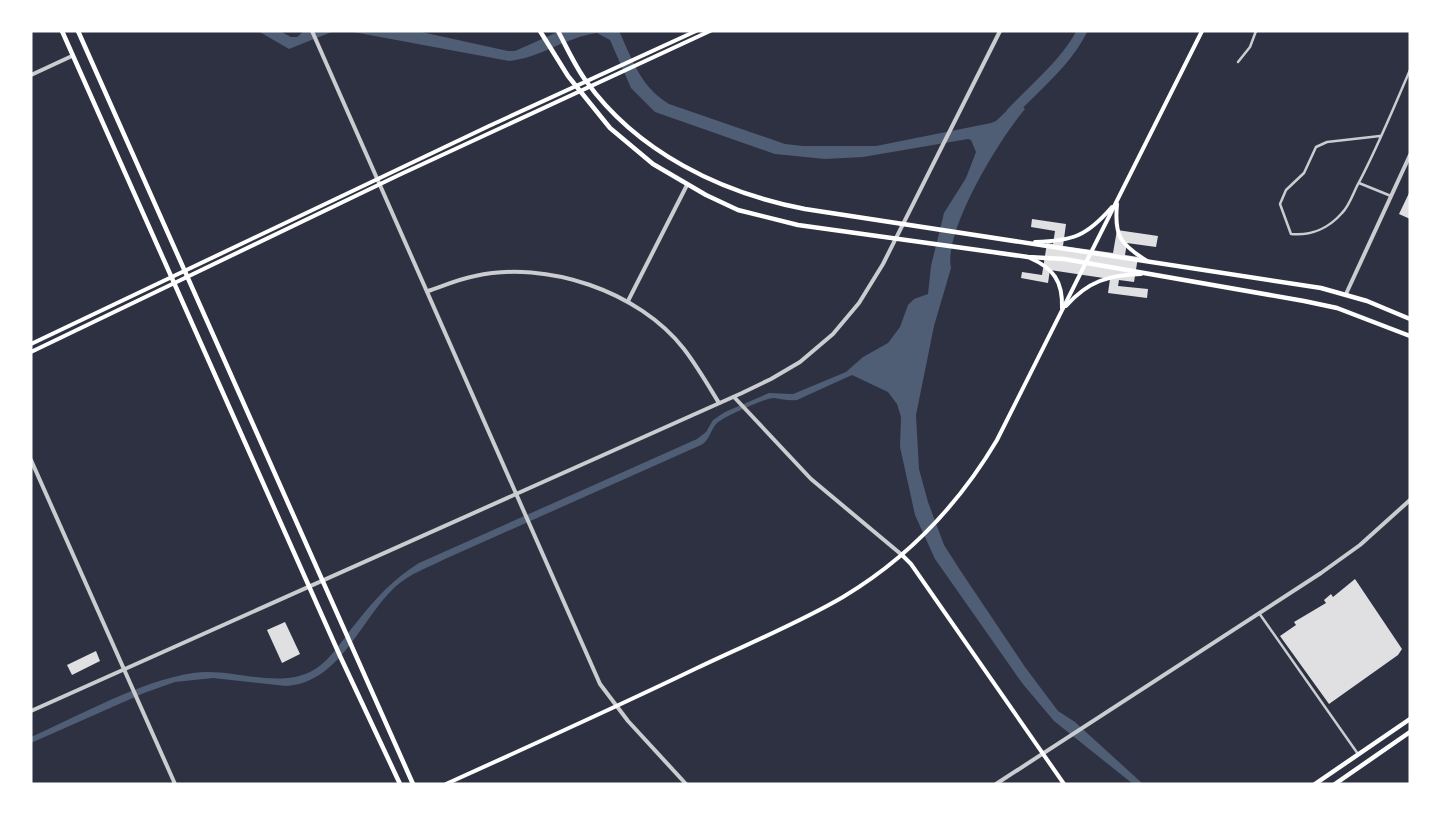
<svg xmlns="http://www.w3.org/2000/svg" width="1441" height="815" viewBox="0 0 1441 815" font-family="Raleway,sans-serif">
<rect width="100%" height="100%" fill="#2d3142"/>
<g fill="#4f5d75">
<polygon points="258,31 280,31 291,37 297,37 304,31 334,31 289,49"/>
<path d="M348,31H417L508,51H515L560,31H619C633,61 640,86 669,104L785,144L803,146H876L991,123L996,121L1017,101L1025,109C1000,138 943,231 951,268L934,326L916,415L919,469L928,502L944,545L960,570L1025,667L1058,711L1075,722L1143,784H1133L1054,721L1022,683L935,559L915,515L900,447L901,417L897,404L888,392L852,375L797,400C788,401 782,399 774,398C765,398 723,417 717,423C710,430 710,440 701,445L445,559C429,567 409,574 395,587C360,620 340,683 286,686L213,678L175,682L144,693L31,743V737C81,715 140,681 193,673C231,667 274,689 310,672C330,662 342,640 356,623C375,599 393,579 419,563L697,439L706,432L713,420L725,412L769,393L793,394L846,372L863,357L888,343L900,327L908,305L914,299L928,294L931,266L944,213L966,178L976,152L971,140L968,139L863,157L825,159L775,154L655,112L631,88L610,40L597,33C566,37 540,58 509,61Z"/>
</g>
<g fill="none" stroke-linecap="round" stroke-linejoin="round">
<path stroke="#4f5d75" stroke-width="10" d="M1011,113C1035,87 1066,63 1082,31"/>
</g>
<g fill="#e0e0e3">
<polygon points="1410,191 1410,219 1399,214"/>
<polygon points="1032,219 1066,224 1063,246 1113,253 1117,230 1158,236 1156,247 1127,243 1125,255 1138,257 1134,282 1119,280 1118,286 1148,289 1147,298 1108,293 1110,279 1050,270 1048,283 1021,278 1022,272 1042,275 1047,243 1053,244 1055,231 1031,227"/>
<polygon points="1355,579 1402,649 1398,655 1329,704 1280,636 1296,625 1294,622 1326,603 1324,600 1331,594 1333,597"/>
<polygon points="285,622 300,654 282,663 267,630"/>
<polygon points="96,651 100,661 72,675 67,665"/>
</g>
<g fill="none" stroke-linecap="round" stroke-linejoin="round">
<g stroke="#caccd0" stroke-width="2.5">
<polyline points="1238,62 1250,47 1256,31"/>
<path d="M1380,136L1327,142L1316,147L1304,173L1286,190L1280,204L1291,234C1311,236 1329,228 1342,213C1349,206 1353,194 1357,186C1377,149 1393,109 1410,70"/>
<polyline points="1359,183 1391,196"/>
<polyline points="1259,613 1358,754"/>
</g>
<g stroke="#caccd0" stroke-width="4">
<polyline points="312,31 600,684 628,721 686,784"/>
<polyline points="31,75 72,56"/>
<path d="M428,291C443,286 459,279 475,276C546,260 639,291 684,349C697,366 708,385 719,403"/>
<polyline points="1346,294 1410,155"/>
<polyline points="628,301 687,185"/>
<polyline points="734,397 811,479 902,555"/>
<polyline points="31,460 175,784"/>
<polyline points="31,711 742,393 771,379 800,362 833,334 859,303 883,264 1000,31"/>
<polyline points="996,784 1321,573 1360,545 1410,500"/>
</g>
<g stroke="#fff" stroke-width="4">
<path d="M1117,204C1114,236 1120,244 1147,261"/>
<path d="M1035,242C1073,241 1087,236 1112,207"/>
<path d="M1030,258C1053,268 1063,281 1062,308"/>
<path d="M1066,306C1088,281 1109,275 1141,274"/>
<polyline points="31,344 489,126 696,31"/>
<polyline points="31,352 399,175 710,31"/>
<polyline points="902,555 911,564 1064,784"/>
<path d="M446,784C530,746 614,708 697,668C745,645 797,624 843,597C908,558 959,504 997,440L1202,31"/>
</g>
<g stroke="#fff" stroke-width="4.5">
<polyline points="62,31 340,656 400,784"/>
<polyline points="78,31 413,784"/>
<polyline points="540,31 568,76 610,128 653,164 706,195 738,210 798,225 1028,257 1064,259 1304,301 1337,308 1410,336"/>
<path d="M558,31C567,48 575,66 586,81C637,152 721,193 805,209L1321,288L1367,301L1410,319"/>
<polyline points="1315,784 1410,719"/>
<polyline points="1335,784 1410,732"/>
</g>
</g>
<rect width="1441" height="815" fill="none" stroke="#ffffff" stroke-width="65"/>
</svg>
